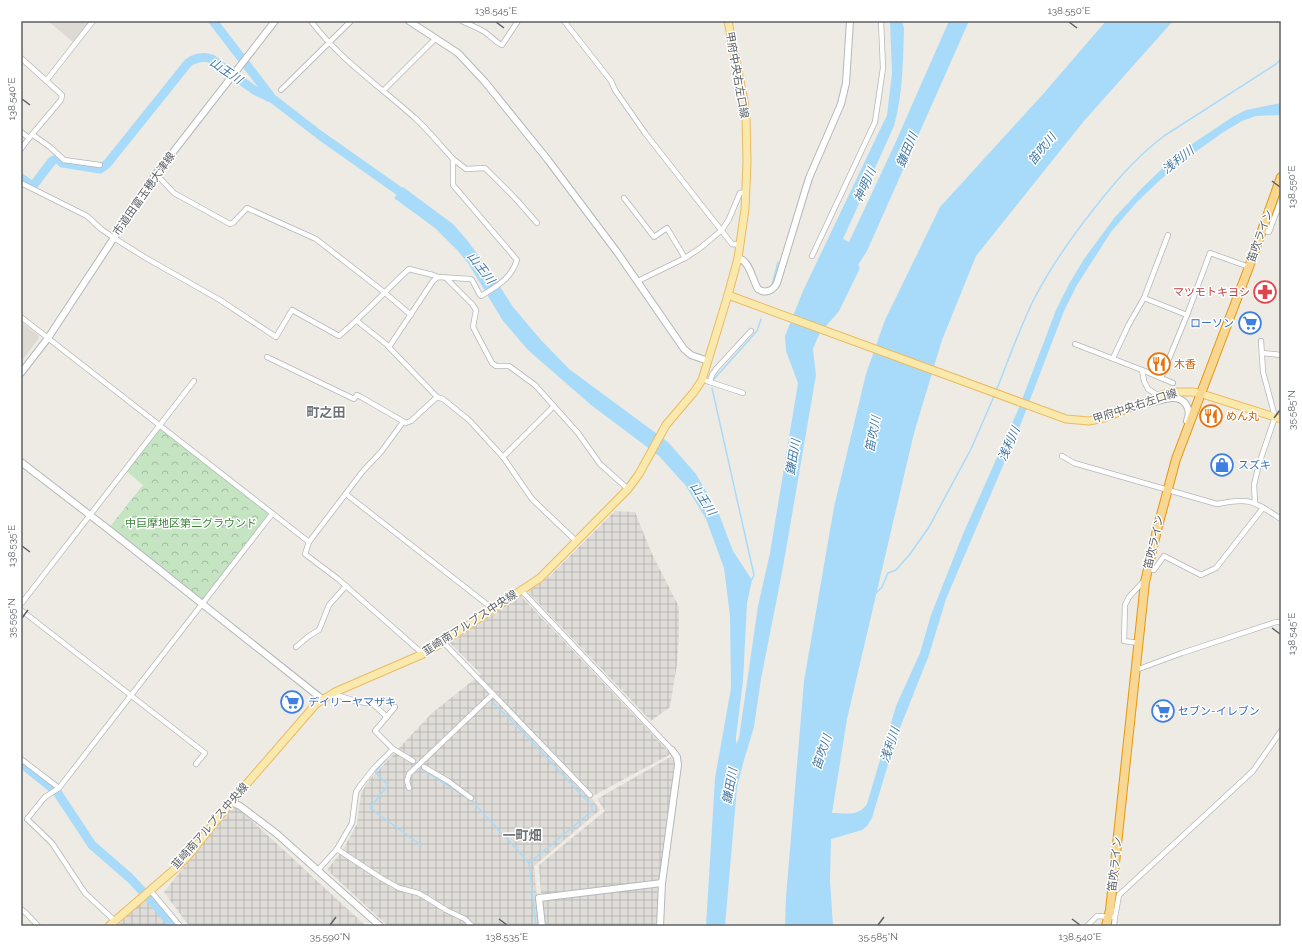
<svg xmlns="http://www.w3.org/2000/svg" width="1302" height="947" viewBox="0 0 1302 947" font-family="Raleway,'Noto Sans JP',sans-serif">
<defs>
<pattern id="industrial-grid" width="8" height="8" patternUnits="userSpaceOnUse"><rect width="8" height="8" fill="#e0ddd9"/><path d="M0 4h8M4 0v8" fill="none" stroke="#b9b7b4"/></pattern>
<pattern id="forest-crowns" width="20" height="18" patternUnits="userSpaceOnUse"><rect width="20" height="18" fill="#c4e4c2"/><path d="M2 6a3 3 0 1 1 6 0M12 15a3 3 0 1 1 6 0" fill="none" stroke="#a2bca1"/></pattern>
</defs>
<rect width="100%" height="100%" fill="#eeebe4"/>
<g fill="url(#industrial-grid)">
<polygon points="615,511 635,512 652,554 679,607 679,635 677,664 670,707 651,721 527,591 550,576"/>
<polygon points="521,596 671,754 591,797 600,810 534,866 540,926 388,926 327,870 344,848 357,824 361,793 370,779 432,713 481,674 450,643"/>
<polygon points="672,756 675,764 659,881 541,894 539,865 605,811 597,799"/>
<polygon points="233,806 239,809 366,926 189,926 164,892"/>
<polygon points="659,887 656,926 545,926 543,901"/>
<polygon points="145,899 160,915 168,926 117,926"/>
</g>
<g fill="#dedad3">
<polygon points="48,21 90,21 73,42"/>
<polygon points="21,322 38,335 39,338 21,362"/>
</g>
<polygon fill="url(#forest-crowns)" points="159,425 272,514 201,604 108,529 143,485 125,470"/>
<g fill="#a8dbfa">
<path d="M890,21H902L904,28C903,61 903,94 894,126L843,239L849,242L893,148L949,21H969L867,251L830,309L813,349L816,375L783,567L761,679L754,727L744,760L737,787L725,926H706L715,778L731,688L730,616L724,568L706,519L686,486L659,456L591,405L528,350L503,321L468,263L457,250L435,228L394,198L403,187L453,224L467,240L493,276L513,307L541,340L569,369L668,442L696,474L719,514L733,551L752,580L747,603L743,681L736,737V744L739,738L758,606L770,553L798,383L786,351L785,336L803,291L887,115L892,73Z"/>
<path d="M1106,21H1173L1084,121L976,256L942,340L914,433L847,719L832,813C846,813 858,817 867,804L896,706L920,653L931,615L963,534L1018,410L1056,310L1069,284L1084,259L1115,217L1142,188L1171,160L1186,148L1234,116L1246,110L1281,103V115L1256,116L1242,121L1222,133L1180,163L1158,182L1137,202L1111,232L1077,285L1064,311L1020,426L946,599L929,655L896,738L872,818L867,826L862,830L831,839L830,880L833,926H785L786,897L804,681L834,507L866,374L885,320L940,207L1044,93Z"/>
</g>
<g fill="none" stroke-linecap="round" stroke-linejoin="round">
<g stroke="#a8dbfa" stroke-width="1.5">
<polyline points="772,285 778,262"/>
<polyline points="714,379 757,331 761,319"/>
<polyline points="712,388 754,575 751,581"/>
<path d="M996,391C1008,361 1019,330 1033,301C1050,268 1070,239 1093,210C1115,182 1135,158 1164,136L1276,64L1281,59"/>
<polyline points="876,593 882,587 888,573 896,570 910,554 929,527 971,449 995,394"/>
<polyline points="492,702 518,727 592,806 592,811 529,863"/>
<polyline points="387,758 375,772 388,785 370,808 422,846"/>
<polyline points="413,763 463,795"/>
<polyline points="470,799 520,853 529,863 536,926"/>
</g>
<g stroke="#a8dbfa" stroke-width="9">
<polyline points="213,21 272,98"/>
<path d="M21,178L33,186L52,161L59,158L62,163L100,169L107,164L188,63C196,57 203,56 212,59L254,90L273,99L321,136L409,198"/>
<polyline points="818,328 835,309 855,268"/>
<polyline points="21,763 57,792 92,845 130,878 161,911 173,926"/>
</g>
<g stroke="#b5b7bb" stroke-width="6">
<g id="street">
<path d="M311,21C338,58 382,88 416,119C429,131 441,146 453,159V185L517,260C511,279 497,286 481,296L480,295L472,280L470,279L438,277L433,281L389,347"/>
<path d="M462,21C470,25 479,28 486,33C492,37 495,42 502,45L518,21"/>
<polyline points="564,21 611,81 615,90 645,133 732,244 740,245"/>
<polyline points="21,58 62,95 61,100 29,138 21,132"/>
<polyline points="46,81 93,21"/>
<polyline points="281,90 351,21"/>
<polyline points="383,91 436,38"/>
<polyline points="33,135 50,147 64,160 100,165"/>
<polyline points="21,149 29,138"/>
<polyline points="453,159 466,169 485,168 515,198 537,223"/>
<polyline points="156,174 174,193 230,224 233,223 247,208 316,239 384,292 411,315"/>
<path d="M21,183L87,216L101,229L114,238L146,258L220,300L276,337L292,310L339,336C364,315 385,291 409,269L433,275L438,277"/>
<polyline points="624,198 654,237 667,228 685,258"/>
<polyline points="1262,230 1269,232 1281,200"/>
<polyline points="812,256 875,122 883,68 881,21"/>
<polyline points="446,278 472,304 476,310 473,327 492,363 496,366 509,366 535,385 578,433 600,464 628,489"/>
<polyline points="638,281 685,258 699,249 722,230 729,219 740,193 746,192"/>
<polyline points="1144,298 1187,315"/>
<polyline points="21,317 309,542 305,554 338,579 423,654"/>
<polyline points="357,321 386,344 437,397"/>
<polyline points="1261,341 1263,372 1274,413 1273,417"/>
<polyline points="1075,344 1142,370"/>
<polyline points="1262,353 1281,355"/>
<polyline points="267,357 354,399 357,395 361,397 406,423 411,421 437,397 443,399 469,420 503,457 532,499 576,541"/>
<polyline points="1113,358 1129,324 1144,298 1168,235"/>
<polyline points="1161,378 1187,315 1210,253 1249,267"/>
<polyline points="707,381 743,393"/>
<polyline points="710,382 712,375 716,369 751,331"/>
<polyline points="1159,396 1148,389 1144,381 1142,370 1173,383"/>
<path d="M1062,456L1074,463L1217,504C1250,497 1253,501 1281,519"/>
<polyline points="503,457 554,406"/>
<polyline points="346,494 493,609"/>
<polyline points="1255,502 1254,485 1259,464 1275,417"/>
<polyline points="309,542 363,471 381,452 403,422"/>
<polyline points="1148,569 1154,570 1164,556 1201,575 1216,568 1263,508"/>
<polyline points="521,590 672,750"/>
<polyline points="21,604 194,381"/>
<polyline points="21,610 205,753 196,764"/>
<polyline points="443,642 590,795"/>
<polyline points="1139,643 1124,641 1125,605 1129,597 1142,583 1145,582"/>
<polyline points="296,647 309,636 319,630 329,605 346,586"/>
<polyline points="1136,670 1182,653 1276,622 1281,622"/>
<polyline points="331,697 340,696 355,701 373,704 387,717"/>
<polyline points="393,749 375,731 395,707"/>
<polyline points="21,759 59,788"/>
<polyline points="424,767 448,781 471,798"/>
<polyline points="409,788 407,781 409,774 493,694"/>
<polyline points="337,849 352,823 356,792 360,786 374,768 393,749 413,761"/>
<polyline points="318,870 337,849 381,878 399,888 418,893 427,898 446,910 465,919 472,926"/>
<polyline points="150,890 180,926"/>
<polyline points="21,909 27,914 38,926"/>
<polyline points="1115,917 1119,895 1253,771 1281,731"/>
<polyline points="115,921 85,893 52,843 27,819 45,797 59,788 272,514"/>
<polyline points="1087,926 1097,916 1115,917 1114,926"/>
</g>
</g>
<g stroke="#b3b7bb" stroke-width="8">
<g id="secondary">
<polyline points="409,21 458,53 485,82 548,160 617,252 684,349 691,355 708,361"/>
<path d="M738,258C750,261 752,279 758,289C765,294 773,291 777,283L809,178L841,104L846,83L850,21"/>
<polyline points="21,373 48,338 156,174 275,21"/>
<path d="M1146,404C1154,402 1163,399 1171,398C1185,397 1192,409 1187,421"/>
<polyline points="21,462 108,529 322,699"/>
<polyline points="231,802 240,806 277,834 380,926"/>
<polyline points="542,926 539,898 662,883"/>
<polyline points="660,926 662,883 678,765 677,757 672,750"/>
</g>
</g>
<g stroke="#eabb62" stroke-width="9">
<g id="primary">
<polyline points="728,295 1066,419 1089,421 1104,418 1165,394 1174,392 1194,392 1202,394 1281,419"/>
<polyline points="109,926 176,868 188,856 231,802 316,704 335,692 423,654 443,642 540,578 628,489 639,474 666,425 694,392 702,380 728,295 738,258 745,209 747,163 746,117 744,101 728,21"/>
</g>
</g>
<g stroke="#e6950d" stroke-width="10">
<polyline id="highway" points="1106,926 1110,910 1145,582 1157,530 1176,459 1249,267 1281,177"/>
</g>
<use href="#street" stroke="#fff" stroke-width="4.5"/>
<use href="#secondary" stroke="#fff" stroke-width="6"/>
<use href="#primary" stroke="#fae9ad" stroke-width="7"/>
<use href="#highway" stroke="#f7d792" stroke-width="8"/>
</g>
<path fill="none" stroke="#5c6064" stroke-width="1.5" d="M496,22L504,28M1069,22L1077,28M22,99L30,105M1272,181L1280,187M1274,418L1280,410M22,546L30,552M22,618L28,610M1272,628L1280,634M499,919L507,925M1072,919L1080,925M330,925L336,917M878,925L884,917"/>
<defs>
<g id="pharmacy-ring" transform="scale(1.15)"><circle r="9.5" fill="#fff" stroke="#e0444e" stroke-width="1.5"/><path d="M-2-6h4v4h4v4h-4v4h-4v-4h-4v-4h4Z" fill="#e0444e"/></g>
<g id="supermarket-ring" transform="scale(1.15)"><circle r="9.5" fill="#fff" stroke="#3f7fe0" stroke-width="1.5"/><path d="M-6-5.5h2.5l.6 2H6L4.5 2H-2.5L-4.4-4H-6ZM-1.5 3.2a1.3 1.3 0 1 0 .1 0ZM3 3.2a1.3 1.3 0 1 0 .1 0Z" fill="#3f7fe0"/></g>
<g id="restaurant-ring" transform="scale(1.15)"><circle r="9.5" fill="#fff" stroke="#e8710a" stroke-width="1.5"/><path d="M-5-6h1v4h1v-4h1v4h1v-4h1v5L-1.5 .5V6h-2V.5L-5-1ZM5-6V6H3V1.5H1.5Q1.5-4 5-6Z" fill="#e8710a"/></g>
<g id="shop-ring" transform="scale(1.15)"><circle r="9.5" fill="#fff" stroke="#3f7fe0" stroke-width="1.5"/><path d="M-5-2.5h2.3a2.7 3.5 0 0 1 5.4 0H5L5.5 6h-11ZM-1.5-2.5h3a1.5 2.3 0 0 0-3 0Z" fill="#3f7fe0"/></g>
</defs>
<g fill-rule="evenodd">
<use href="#pharmacy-ring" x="1265" y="292"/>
<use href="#supermarket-ring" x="1250" y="323"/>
<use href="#restaurant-ring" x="1159" y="364"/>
<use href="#restaurant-ring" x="1211" y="416"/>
<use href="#shop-ring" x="1222" y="465"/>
<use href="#supermarket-ring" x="292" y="702"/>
<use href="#supermarket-ring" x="1163" y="711"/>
</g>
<g text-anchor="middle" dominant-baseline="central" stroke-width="3" stroke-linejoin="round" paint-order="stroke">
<g font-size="11" fill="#5c6064" stroke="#fff">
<text transform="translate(737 75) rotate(80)">甲府中央右左口線</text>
<text transform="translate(144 194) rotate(-55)">市道田富玉穂大津線</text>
<text transform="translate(1260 236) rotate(-70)">笛吹ライン</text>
<text transform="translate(1135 406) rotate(-18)">甲府中央右左口線</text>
<text transform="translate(1154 542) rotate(-77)">笛吹ライン</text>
<text transform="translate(470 623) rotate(-33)">韮崎南アルプス中央線</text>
<text transform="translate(210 826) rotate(-49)">韮崎南アルプス中央線</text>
<text transform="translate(1115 864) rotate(-84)">笛吹ライン</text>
</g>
<g font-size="11" fill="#be3a42" stroke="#fff" text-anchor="end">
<text x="1250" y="292">マツモトキヨシ</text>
</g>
<g font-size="11" fill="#366cbe" stroke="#fff" text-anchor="start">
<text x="1234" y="323" text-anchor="end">ローソン</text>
<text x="1238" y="465">スズキ</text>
<text x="308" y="702">デイリーヤマザキ</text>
<text x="1178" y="711">セブン-イレブン</text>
</g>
<g font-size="11" fill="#c56008" stroke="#fff" text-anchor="start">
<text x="1174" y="364">木香</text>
<text x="1226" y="416">めん丸</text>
</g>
<g font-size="11" fill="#3b853a" stroke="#fff">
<text x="191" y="523">中巨摩地区第二グラウンド</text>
</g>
<g font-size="12" font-style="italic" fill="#4378a3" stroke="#fff">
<text transform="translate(226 71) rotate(34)">山王川</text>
<text transform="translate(1042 149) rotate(-51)">笛吹川</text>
<text transform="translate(907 150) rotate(-67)">鎌田川</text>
<text transform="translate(1178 160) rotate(-38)">浅利川</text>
<text transform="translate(865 185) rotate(-66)">神明川</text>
<text transform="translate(481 268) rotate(52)">山王川</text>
<text transform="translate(873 434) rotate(-79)">笛吹川</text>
<text transform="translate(1009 444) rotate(-66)">浅利川</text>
<text transform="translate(793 457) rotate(-81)">鎌田川</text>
<text transform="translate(703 499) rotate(57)">山王川</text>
<text transform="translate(890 745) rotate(-72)">浅利川</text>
<text transform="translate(822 752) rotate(-71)">笛吹川</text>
<text transform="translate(730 786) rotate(-80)">鎌田川</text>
</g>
<g font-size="13" font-weight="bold" fill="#6d7276" stroke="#fff">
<text x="326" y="412">町之田</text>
<text x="522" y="835">一町畑</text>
</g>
</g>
<rect width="1302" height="947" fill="none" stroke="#ffffff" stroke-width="44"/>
<rect x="22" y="22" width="1258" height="903" fill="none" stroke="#5c6064" stroke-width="1.5"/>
<g font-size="10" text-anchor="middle" fill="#5c6064">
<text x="496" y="14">138.545°E</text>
<text x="1069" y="14">138.550°E</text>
<text transform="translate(11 99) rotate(-90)" y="4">138.540°E</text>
<text transform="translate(1291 187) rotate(-90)" y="4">138.550°E</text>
<text transform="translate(1291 410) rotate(-90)" y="4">35.585°N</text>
<text transform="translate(11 546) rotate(-90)" y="4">138.535°E</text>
<text transform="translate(11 618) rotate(-90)" y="4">35.595°N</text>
<text transform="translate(1291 634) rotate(-90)" y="4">138.545°E</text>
<text x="330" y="940">35.590°N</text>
<text x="507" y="940">138.535°E</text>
<text x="878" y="940">35.585°N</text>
<text x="1080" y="940">138.540°E</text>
</g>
</svg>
